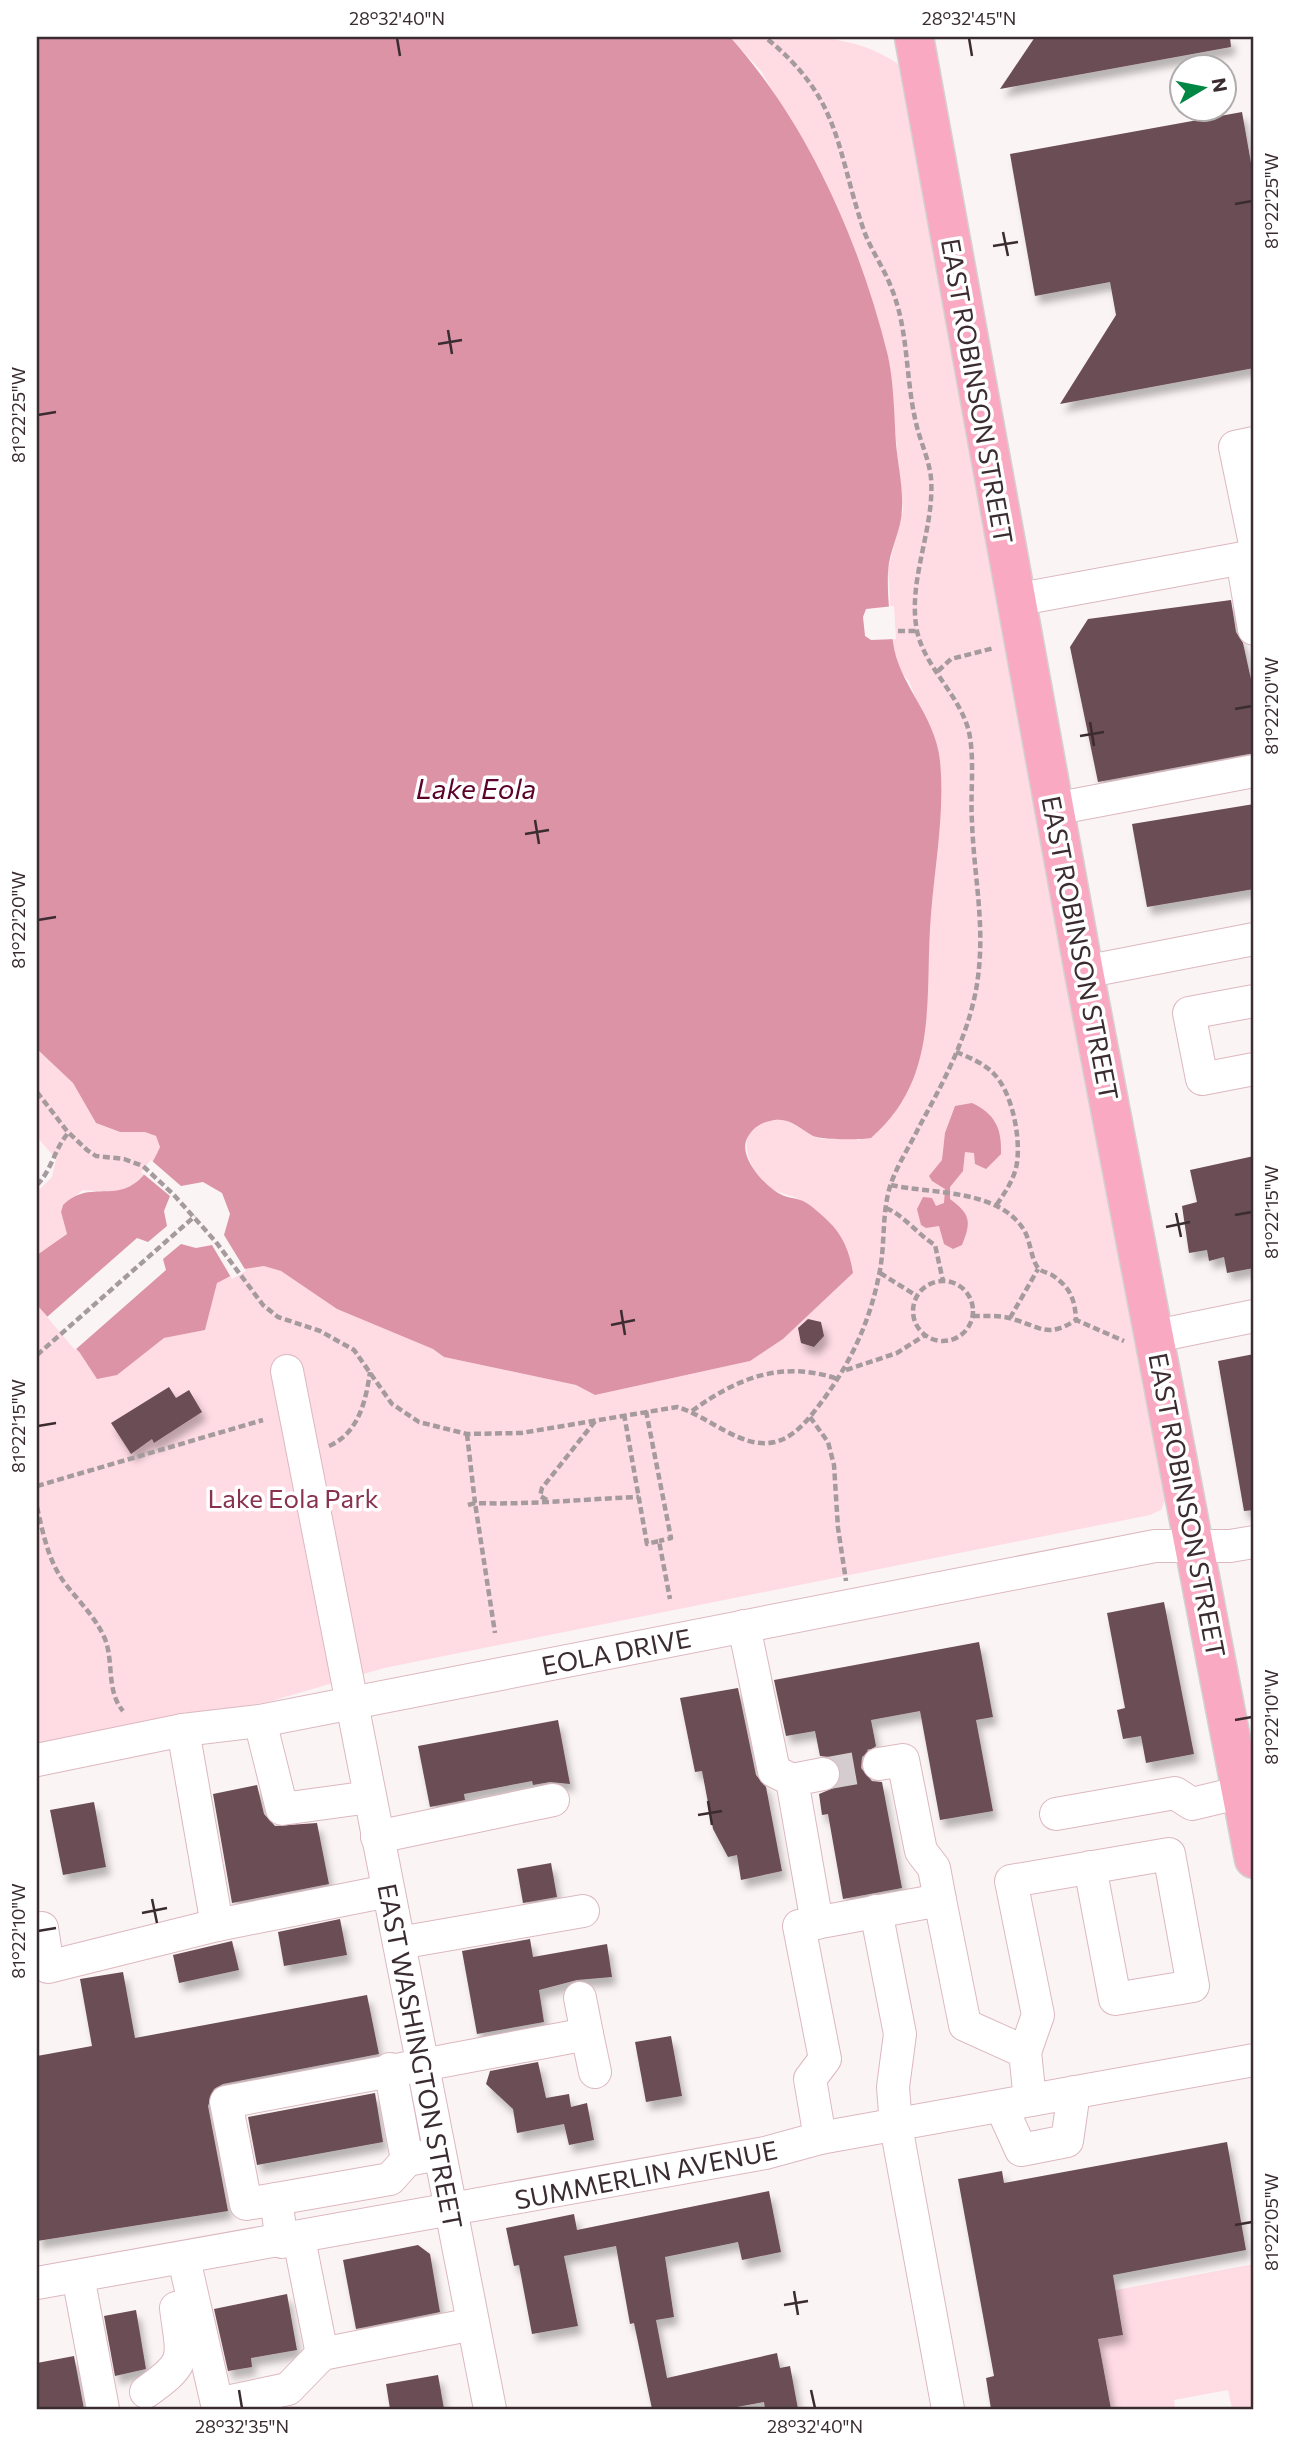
<svg xmlns="http://www.w3.org/2000/svg" width="1291" height="2446" viewBox="0 0 1291 2446" font-family="Commissioner,sans-serif">
<defs>
<filter id="shadow"><feDropShadow dx="4.5" dy="8" stdDeviation="3.5" flood-color="#0004"/></filter>
</defs>
<rect width="100%" height="100%" fill="#fbf4f5"/>
<g fill="#ffdbe4">
<path d="M730,37C788,37 848,29 898,64L1166,1498L1161,1510L1150,1515L384,1668L268,1702L37,1745V1305L80,1353L140,1356L164,1338L205,1330L217,1282L244,1269L264,1265L281,1271L337,1309L433,1349L444,1357L576,1385L595,1395L750,1361L783,1339L853,1273C840,1254 819,1216 803,1202C794,1194 777,1195 765,1184C742,1160 734,1119 780,1120C794,1120 802,1130 813,1136C828,1143 845,1136 860,1140L930,918L940,820V761L909,681L897,667L893,642L888,570L903,510L888,358L860,267L796,130L761,71Z"/>
<polygon points="37,1049 73,1083 96,1123 119,1132 145,1131 156,1136 160,1147 152,1166 133,1185 116,1193 83,1190 63,1205 61,1212 67,1234 37,1255 37,1192 52,1177 56,1159 37,1137"/>
<polygon points="1254,2264 1254,2409 1232,2409 1228,2390 1174,2400 1175,2409 1111,2409 1098,2339 1123,2335 1116,2290"/>
</g>
<g fill="#dc93a6">
<path d="M37,37H730C808,124 860,242 888,356C894,384 894,415 896,444C898,465 903,487 902,508C902,530 889,550 888,572C887,594 890,620 893,642C898,684 935,714 940,761C945,811 935,864 931,914C924,996 941,1077 871,1138C860,1140 822,1140 813,1136C798,1128 789,1116 770,1121C759,1123 750,1130 746,1141C740,1159 766,1188 782,1195C788,1198 796,1198 803,1201C811,1205 821,1214 828,1221C843,1235 850,1253 853,1273L783,1339L750,1361L595,1395L576,1385L444,1357L433,1349L337,1309L281,1271L264,1266L244,1269L217,1283L205,1330L164,1338L117,1375L97,1379L80,1353L37,1305V1255L67,1234L61,1212L63,1205C97,1172 128,1220 160,1147L156,1136L145,1132H120L96,1123L73,1083L37,1049Z"/>
<path d="M972,1103C995,1114 1002,1128 1001,1154L986,1169L975,1164L974,1153L965,1152L963,1171L950,1187V1199C970,1214 972,1221 962,1245L953,1249L944,1244L939,1226L926,1228L921,1225L917,1209L923,1197L932,1198L936,1206L944,1203L945,1189L932,1181L929,1176L942,1160L945,1133L955,1106Z"/>
</g>
<g fill="#fbf4f5">
<polygon points="894,606 896,639 871,640 865,636 863,617 866,609"/>
<polygon points="151,1160 181,1186 203,1182 222,1193 230,1214 224,1235 246,1271 232,1279 212,1245 196,1248 181,1244 163,1259 166,1270 75,1350 47,1317 137,1238 148,1242 167,1226 164,1211 170,1196 141,1172"/>
</g>
<g fill="#6b4d55" filter="url(#shadow)">
<polygon points="1035,37 1230,37 1231,47 1000,89"/>
<polygon points="1242,112 1254,180 1254,368 1060,404 1116,315 1110,282 1035,296 1010,154"/>
<polygon points="1231,600 1236,632 1243,643 1254,693 1254,753 1098,782 1070,647 1088,619"/>
<polygon points="1254,804 1254,889 1147,907 1132,824"/>
<polygon points="1254,1156 1254,1268 1227,1273 1224,1257 1209,1261 1207,1250 1189,1253 1182,1206 1197,1202 1190,1170"/>
<polygon points="808,1319 821,1322 824,1336 814,1347 801,1343 798,1328"/>
<polygon points="1254,1354 1254,1510 1244,1511 1218,1361"/>
<polygon points="169,1387 176,1398 189,1390 202,1412 154,1443 152,1439 131,1454 111,1423"/>
<polygon points="1164,1602 1194,1754 1146,1763 1141,1736 1123,1739 1117,1710 1125,1708 1107,1613"/>
<polygon points="979,1642 993,1717 976,1720 993,1811 940,1820 920,1711 871,1720 876,1746 862,1757 861,1768 872,1781 882,1782 902,1888 843,1899 828,1814 822,1815 819,1794 836,1787 841,1779 841,1770 830,1757 820,1756 815,1731 786,1736 774,1680"/>
<polygon points="738,1688 756,1775 766,1787 782,1871 741,1880 737,1855 728,1857 713,1829 702,1771 695,1772 680,1698"/>
<polygon points="558,1720 570,1784 550,1782 533,1785 532,1781 464,1794 465,1800 430,1807 418,1746"/>
<polygon points="257,1785 264,1814 275,1826 317,1823 329,1884 232,1903 213,1794"/>
<polygon points="94,1802 106,1867 63,1875 50,1810"/>
<polygon points="551,1863 557,1897 523,1903 517,1869"/>
<polygon points="340,1919 347,1955 284,1966 278,1932"/>
<polygon points="530,1939 533,1957 607,1944 612,1977 577,1980 539,1990 544,2022 477,2034 462,1951"/>
<polygon points="232,1941 239,1970 179,1983 173,1955"/>
<polygon points="123,1972 135,2038 367,1995 379,2054 223,2084 214,2089 208,2106 228,2211 37,2241 37,2056 92,2046 80,1979"/>
<polygon points="671,2036 682,2096 646,2102 635,2042"/>
<polygon points="538,2062 546,2098 569,2094 571,2107 587,2103 594,2140 569,2145 564,2124 517,2133 513,2109 486,2084 490,2071"/>
<polygon points="375,2093 383,2142 257,2165 248,2117"/>
<polygon points="1227,2142 1246,2250 1113,2275 1123,2335 1098,2339 1111,2409 991,2409 986,2378 994,2376 958,2179 1002,2171 1004,2183"/>
<polygon points="769,2191 781,2252 742,2260 738,2242 665,2257 674,2317 656,2320 667,2378 777,2353 780,2368 790,2366 798,2409 765,2409 764,2402 726,2409 652,2409 634,2323 630,2324 616,2246 564,2256 578,2326 532,2334 519,2265 514,2266 506,2228 574,2214 577,2230"/>
<polygon points="418,2245 430,2254 440,2312 356,2329 343,2260"/>
<polygon points="287,2294 297,2350 251,2358 252,2367 228,2371 214,2309"/>
<polygon points="136,2310 146,2369 115,2376 104,2316"/>
<polygon points="74,2356 84,2409 37,2409 37,2363"/>
<polygon points="438,2375 444,2409 390,2409 386,2384"/>
</g>
<g fill="none" stroke-linecap="round" stroke-linejoin="round">
<polyline stroke="#d4ccce" stroke-width="32" stroke-dasharray="32 16" stroke-linecap="butt" points="823,1774 879,1764"/>
<g stroke="#dcb8c0" stroke-width="34">
<g id="minor">
<polyline points="1254,443 1235,447 1254,539"/>
<polyline points="1242,558 1254,629"/>
<polyline points="1015,600 1254,556"/>
<polyline points="1054,809 1254,771"/>
<polyline points="1084,972 1254,939"/>
<polyline points="1254,1001 1189,1013 1202,1079 1254,1069"/>
<polyline points="1156,1336 1254,1316"/>
<polyline points="287,1371 490,2409"/>
<polyline points="744,1626 774,1771 792,1780 823,1774"/>
<polyline points="260,1721 282,1809 370,1797"/>
<polyline points="183,1730 217,1925"/>
<polyline points="37,1760 183,1730 260,1721 1155,1546 1230,1546 1254,1542"/>
<polyline points="879,1764 903,1760 921,1851 934,1868 940,1900"/>
<polyline points="792,1780 817,1923"/>
<polyline points="1056,1814 1175,1793 1192,1804 1242,1792"/>
<polyline points="377,1837 553,1800"/>
<polyline points="876,1911 900,2034 893,2087 896,2126 948,2409"/>
<polyline points="37,1929 42,1928 48,1967 217,1925 388,1891"/>
<polyline points="399,1943 583,1911"/>
<polyline points="587,2034 595,2072"/>
<polyline points="1025,2052 1038,2015 1011,1881 1169,1854 1193,1986 1115,1999 1090,1867"/>
<polyline points="390,2069 407,2160 428,2156"/>
<polyline points="1001,2106 1021,2150 1067,2141 1074,2092"/>
<polyline points="820,2138 810,2079 825,2059 799,1926 940,1900 965,2025 1025,2052 1030,2100"/>
<polyline points="276,2199 390,2179 407,2160"/>
<polyline points="299,2239 322,2354"/>
<polyline points="282,2242 276,2199 246,2204 226,2102 587,2034 580,1998"/>
<polyline points="184,2259 217,2404 288,2389 322,2354 473,2324"/>
<polyline points="78,2276 103,2409"/>
<polyline points="37,2283 765,2153 820,2138 1254,2060"/>
<path d="M146,2392C190,2361 182,2358 176,2308"/>
</g>
</g>
<g stroke="#d4d1d1" stroke-width="41">
<polyline id="major" points="914,37 1084,972 1254,1859"/>
</g>
<g stroke="#a59b9e" stroke-width="4.5" stroke-dasharray="7 3.5" stroke-linecap="butt">
<polyline points="898,631 917,631"/>
<polyline points="938,671 951,659 994,648"/>
<path d="M956,1052C969,1057 985,1064 994,1074C1013,1093 1022,1143 1016,1168C1012,1183 1004,1194 995,1207"/>
<path d="M37,1092L67,1131L87,1150L96,1156L124,1159L143,1166L173,1194L216,1242L263,1305L278,1317L320,1331L354,1350L392,1404L419,1422L467,1434L521,1433L677,1407C709,1416 741,1450 775,1442C796,1437 811,1416 823,1400C851,1362 870,1321 879,1275C885,1248 882,1220 888,1194C893,1171 909,1148 919,1127C943,1083 969,1035 977,984C986,926 974,879 972,822C970,793 975,761 969,732C960,695 925,668 917,631C907,580 935,529 931,478C929,459 920,441 916,423C905,377 909,330 891,287C883,266 870,249 863,228C835,144 841,99 765,37"/>
<path d="M37,1185C52,1170 54,1149 69,1132"/>
<path d="M891,1185C932,1194 995,1189 1022,1227C1031,1239 1030,1257 1038,1268C1040,1271 1048,1273 1052,1275C1070,1287 1075,1299 1076,1320"/>
<path d="M886,1208C905,1216 917,1234 935,1245L943,1281"/>
<polyline points="880,1273 917,1296"/>
<circle cx="943" cy="1311" r="30"/>
<path d="M973,1316C986,1316 1001,1315 1013,1319C1042,1328 1048,1338 1076,1320L1124,1341"/>
<polyline points="1010,1318 1038,1269"/>
<polyline points="37,1355 195,1216"/>
<polyline points="846,1370 897,1353 925,1335"/>
<polyline points="646,1411 671,1538 659,1541"/>
<path d="M692,1411C737,1378 782,1360 838,1379"/>
<polyline points="624,1414 647,1544 659,1541 670,1599"/>
<polyline points="810,1417 828,1442 834,1465 838,1528 846,1581"/>
<path d="M467,1434L475,1503C530,1505 584,1499 639,1497"/>
<path d="M329,1446C359,1433 366,1400 370,1372"/>
<polyline points="37,1486 263,1420"/>
<polyline points="547,1500 540,1496 542,1488 596,1420"/>
<polyline points="468,1505 475,1503 495,1633"/>
<path d="M37,1507C43,1533 48,1560 64,1582C79,1602 95,1616 105,1639C114,1662 106,1691 123,1711"/>
</g>
<use href="#minor" stroke="#fff" stroke-width="32"/>
<use href="#major" stroke="#faa9c2" stroke-width="38"/>
</g>
<path fill="none" stroke="#3a2c30" stroke-width="2.5" d="M397,38L400,56M969,38L972,56M1235,204L1252,201M1003,232L1008,256M993,246L1018,242M448,330L452,354M438,344L462,340M38,415L56,412M1235,709L1252,706M1090,722L1094,746M1080,736L1104,732M535,820L539,844M525,834L549,830M38,920L56,917M1176,1213L1181,1237M1235,1215L1252,1212M1166,1227L1190,1222M621,1310L625,1335M611,1325L635,1320M38,1426L56,1423M1235,1720L1252,1717M708,1801L712,1825M698,1815L722,1811M152,1899L157,1923M142,1913L167,1908M38,1931L56,1928M1235,2225L1252,2222M794,2291L798,2315M784,2305L808,2301M239,2390L242,2408M811,2390L815,2408"/>
<g text-anchor="middle" dominant-baseline="central" stroke-width="7" stroke-linejoin="round" paint-order="stroke">
<g font-size="26" fill="#3a2c30" stroke="#fff">
<text transform="translate(978 391) rotate(80)">EAST ROBINSON STREET</text>
<text transform="translate(1081 948) rotate(79)">EAST ROBINSON STREET</text>
<text transform="translate(1188 1505) rotate(79)">EAST ROBINSON STREET</text>
<text transform="translate(616 1651) rotate(-11)">EOLA DRIVE</text>
<text transform="translate(421 2056) rotate(79)">EAST WASHINGTON STREET</text>
<text transform="translate(646 2174) rotate(-11)">SUMMERLIN AVENUE</text>
</g>
<g font-size="26" fill="#89324f" stroke="#fff">
<text x="293" y="1497">Lake Eola Park</text>
</g>
<g font-size="28" font-style="italic" fill="#5b012a" stroke="#fff">
<text x="476" y="788">Lake Eola</text>
</g>
</g>
<rect width="1291" height="2446" fill="none" stroke="#ffffff" stroke-width="77"/>
<g transform="translate(1203 88) rotate(80)"><circle r="33" fill="#ffffff" stroke="#b0abac" stroke-width="2"/>
<path d="M0-5L12 26L0 18L-12 26Z" fill="#008744"/>
<text y="-10" font-size="19" font-weight="bold" text-anchor="middle" fill="#3a2c30">N</text>
</g>
<rect x="38" y="38" width="1214" height="2370" fill="none" stroke="#3a2c30" stroke-width="2.5"/>
<g font-size="18" text-anchor="middle" fill="#3a2c30">
<text x="397" y="25">28°32'40"N</text>
<text x="969" y="25">28°32'45"N</text>
<text transform="translate(1272 201) rotate(-90)" y="6">81°22'25"W</text>
<text transform="translate(19 415) rotate(-90)" y="6">81°22'25"W</text>
<text transform="translate(1272 706) rotate(-90)" y="6">81°22'20"W</text>
<text transform="translate(19 920) rotate(-90)" y="6">81°22'20"W</text>
<text transform="translate(1272 1212) rotate(-90)" y="6">81°22'15"W</text>
<text transform="translate(19 1426) rotate(-90)" y="6">81°22'15"W</text>
<text transform="translate(1272 1717) rotate(-90)" y="6">81°22'10"W</text>
<text transform="translate(19 1931) rotate(-90)" y="6">81°22'10"W</text>
<text transform="translate(1272 2222) rotate(-90)" y="6">81°22'05"W</text>
<text x="242" y="2433">28°32'35"N</text>
<text x="815" y="2433">28°32'40"N</text>
</g>
</svg>
